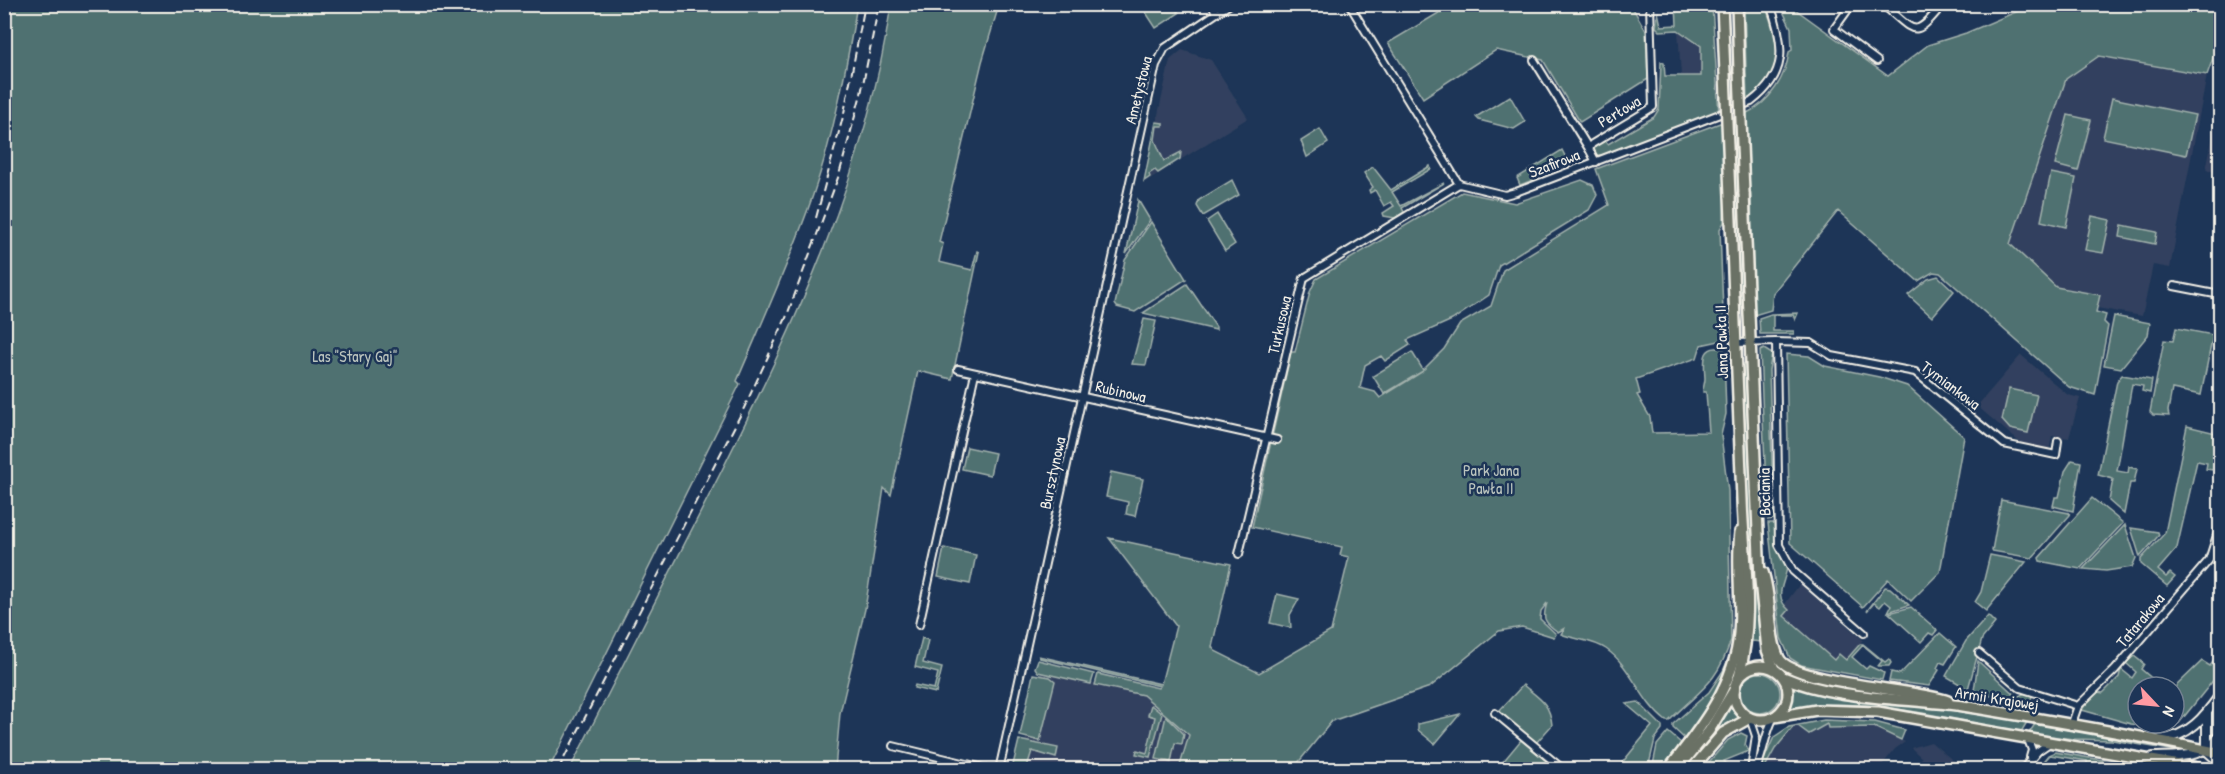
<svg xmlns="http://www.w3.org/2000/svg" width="2225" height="774" viewBox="0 0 2225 774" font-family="'Patrick Hand',sans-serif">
<rect width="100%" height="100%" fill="#1d3557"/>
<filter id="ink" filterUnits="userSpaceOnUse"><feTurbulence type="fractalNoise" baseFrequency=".0167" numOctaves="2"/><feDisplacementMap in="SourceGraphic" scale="12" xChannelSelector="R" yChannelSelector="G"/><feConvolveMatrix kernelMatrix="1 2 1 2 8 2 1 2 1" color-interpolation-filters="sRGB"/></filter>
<g filter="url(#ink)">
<g fill="#31415e">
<polygon points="1678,30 1701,46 1701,76 1681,75"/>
<polygon points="1182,50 1211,60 1248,118 1143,183 1170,60"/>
<polygon points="2098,56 2207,75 2170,268 2153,265 2142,316 2097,308 2100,295 2056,287 2010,245 2066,79"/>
<polygon points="2220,100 2220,172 2206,170"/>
<polygon points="2021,355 2068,395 2080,398 2069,438 2052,436 2049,451 2024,446 1977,406"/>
<polygon points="1800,584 1863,640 1846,660 1834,660 1784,615 1788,610 1784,605"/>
<polygon points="1041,671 1154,696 1205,741 1199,769 1019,769"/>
<polygon points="1827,723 1828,728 1874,727 1905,742 1895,749 1879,769 1764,770 1775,749 1794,726"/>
<polygon points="1931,742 1963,769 1912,769 1922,758 1911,748"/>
</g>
<g fill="#507171" stroke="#a2b1ac" stroke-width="1.5">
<path d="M5,4L857,5C846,69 834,134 813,195C791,259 763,320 737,381L740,384L549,769H5Z"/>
<path d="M891,5H999L982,62L939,242L943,244L939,262L972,270L977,251L979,252L952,379L918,371L891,495L884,488L865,609L840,713L835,769H570C620,671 670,573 720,474C796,322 866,175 891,5Z"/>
<polygon points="1141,5 1174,5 1179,13 1156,28"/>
<polygon points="1452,5 1631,5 1646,31 1648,79 1580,122 1543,60 1496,50 1423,98 1388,43"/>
<polygon points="1676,5 1712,5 1719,114 1607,155 1597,155 1594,151 1595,147 1605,140 1608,144 1654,117 1659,109 1661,62 1664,63 1665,76 1701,76 1701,46 1678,30 1660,31 1656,27 1658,12 1661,26 1677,25"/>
<path d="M1744,5H1765C1779,42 1787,77 1747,101Z"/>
<path d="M1780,5H1796L1795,9L1888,76L1928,45L1966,33L2032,5H2220V39L2207,75L2099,56L2066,79L2010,244L2056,287L2100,295L2096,312L2106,315L2104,322L2108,326L2095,395L2069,387L1940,273L1933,272L1918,281L1838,211L1773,293L1771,310L1754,315L1751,193L1725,195L1724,222L1720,229L1724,340L1701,345L1697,358L1636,379L1640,394L1637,395L1650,417L1652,433L1709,432L1706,392H1703C1703,385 1705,385 1705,378C1704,362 1701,343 1724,349L1726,414L1721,435L1728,491L1731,640C1716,686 1700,689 1669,721H1666C1638,699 1633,668 1606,649C1593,640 1576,640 1561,634L1565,628L1558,632C1544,622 1542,619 1547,603L1541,611L1540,619L1556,634L1554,637L1522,627L1499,631L1430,687L1332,721L1293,769H1179L1189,735L1143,695L1095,685L1098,674L1158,688L1160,686L1040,658L1039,656L1161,684L1176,626L1109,538L1231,564L1212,647L1215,651L1259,673L1331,631L1349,557L1340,555L1342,547L1252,527L1291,352H1295L1310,292L1316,279L1462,192L1515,203L1582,180L1593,185L1597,195L1589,210L1499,265L1489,295L1452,320L1407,340L1410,345L1385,361L1381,356L1365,365L1360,388L1375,392L1380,398L1423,371L1384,394L1373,376L1412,352L1423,370L1444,349L1460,324L1491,306L1503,270L1609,205L1596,169L1747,113C1770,102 1786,77 1789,52L1792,50L1791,28Z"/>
<polygon points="1510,96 1525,122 1514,129 1479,120 1476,117"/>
<polygon points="2112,98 2195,115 2186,155 2103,138"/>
<polygon points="2068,115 2091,120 2078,171 2055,165"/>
<polygon points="1156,122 1163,123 1163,126 1157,126 1155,140 1164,161 1181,152 1180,159 1158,173 1155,170 1149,174 1150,177 1144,181"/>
<polygon points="1320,129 1328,143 1307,157 1301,141"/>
<polygon points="1562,150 1566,158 1537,175 1538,178 1520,185 1517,178"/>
<polygon points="1430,166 1431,169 1392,192 1401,206 1444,183 1402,208 1404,212 1395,218 1384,216 1383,213 1394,206 1391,202 1384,206 1375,190 1370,193 1369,190 1373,187 1364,173 1373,167 1391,190"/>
<polygon points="2051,173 2076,178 2066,227 2041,221"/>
<polygon points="1232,180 1239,195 1203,216 1197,206 1199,200"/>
<polygon points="1740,195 1745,316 1743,316 1737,266 1735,196"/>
<polygon points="1138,200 1150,220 1126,254 1138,201"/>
<polygon points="1217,214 1235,244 1225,251 1207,221"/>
<polygon points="2092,216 2110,220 2103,253 2085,250"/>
<polygon points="1151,222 1186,279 1135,312 1117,307 1115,304 1125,260"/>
<polygon points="2122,225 2157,232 2155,244 2120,237"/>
<polygon points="1938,276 1954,291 1932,317 1908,295 1928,279"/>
<polygon points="1187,284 1216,327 1216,330 1143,313"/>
<polygon points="1771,314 1798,313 1795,320 1793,315 1773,315 1773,331 1794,331 1794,334 1760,334 1759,318"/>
<polygon points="2114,316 2150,323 2148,335 2121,368 2104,365"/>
<polygon points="1144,319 1156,321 1146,365 1132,364"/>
<polygon points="2176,328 2213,335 2201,395 2172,389 2168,411 2169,416 2153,415 2150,412 2164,340 2173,341"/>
<polygon points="1764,349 1772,354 1769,370 1774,519 1767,520 1771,517 1771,510 1767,510 1760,351"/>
<polygon points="1786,354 1809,356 1825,366 1879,377 1907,386 1964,437 1940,572 1911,601 1888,579 1863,607 1790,543"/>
<polygon points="1741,364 1747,364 1757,595 1762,642 1752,641 1752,577 1747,527"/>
<polygon points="2122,375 2152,380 2150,393 2142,391 2143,386 2132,384 2117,471 2128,473 2129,467 2137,469 2134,483 2130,483 2124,514 2109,501 2113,479 2098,475 2117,381"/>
<polygon points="2009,389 2037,395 2028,433 2010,429 2002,420"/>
<polygon points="2187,426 2220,434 2213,470 2206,469 2207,463 2197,461 2177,548 2158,570 2166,577 2170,573 2175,577 2167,586 2141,564 2141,559 2165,533"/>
<polygon points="967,447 995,453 990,475 962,469"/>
<polygon points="2072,460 2081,462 2073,511 2053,506 2055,497 2059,497 2065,471"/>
<polygon points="1111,472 1143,479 1135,516 1126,514 1128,502 1106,497"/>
<polygon points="2092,498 2123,523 2080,569 2040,561 2039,558"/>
<polygon points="2001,500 2069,513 2070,515 2032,558 1992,551"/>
<path d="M1768,523H1774L1776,544L1787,566C1786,583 1772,595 1789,610L1784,616L1834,660L1839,654L1846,660L1860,644H1863L1885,662L1889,659L1891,663L1889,666H1878L1882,661L1863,645L1852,657L1866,669L1869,666L1884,673L1882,680L1801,665L1790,658L1781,638Z"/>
<polygon points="2125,525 2136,558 2132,567 2106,571 2083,569"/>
<polygon points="2131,528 2158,532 2159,535 2140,557"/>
<polygon points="944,548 976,555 970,584 938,577"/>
<polygon points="1990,555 2026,562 1986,611 1975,602 1981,592"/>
<polygon points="1885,587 1890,588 1909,605 1888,612 1891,606 1885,601 1880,607 1874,603 1867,611"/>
<polygon points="1277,594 1299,599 1290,615 1291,628 1270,623"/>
<polygon points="1911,607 1937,630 1933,635 1929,633 1921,642 1889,613"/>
<polygon points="1988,616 1995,623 1982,639 1968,689 1946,676 1966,641"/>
<polygon points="1940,633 1956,647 1945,664 1940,662 1937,668 1939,670 1929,686 1889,681 1891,672 1900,674"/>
<polygon points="922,638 928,640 923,663 942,668 936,693 914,688 915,685 934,689 938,673 915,667"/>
<polygon points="1733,648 1715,698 1691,736 1685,739 1673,728 1673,724 1709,692 1723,671"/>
<polygon points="2220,653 2220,672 2179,723 2162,728 2131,724 2082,710 2088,700 2098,692 2103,693 2119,677 2121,669 2132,678 2136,672 2126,663 2134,656 2144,664 2141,669 2162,687 2138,687 2138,723 2174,723 2174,688 2202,661 2210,666"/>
<polygon points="1038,660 1094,674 1091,684 1038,672 1035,668"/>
<polygon points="1978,661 2017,697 2025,693 2032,695 2030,707 1974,691"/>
<circle cx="1760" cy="693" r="20"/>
<polygon points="1033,674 1050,677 1055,681 1040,741 1020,736"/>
<path d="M1523,685C1539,698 1550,703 1552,725L1536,743L1499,711Z"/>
<path d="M1790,685L1881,703L1923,706L2027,722L2021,732C1958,721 1845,690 1785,712L1791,697Z"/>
<polygon points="1638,702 1662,726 1662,730 1655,739 1648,769 1617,769 1652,726 1626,704"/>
<polygon points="1730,702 1741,718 1720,730 1683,770"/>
<polygon points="1151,705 1162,714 1150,757 1136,754 1137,750 1147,753 1155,717 1148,715"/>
<polygon points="1460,714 1435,744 1418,730 1418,724"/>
<polygon points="1166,716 1184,734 1182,744 1175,743 1171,762 1156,759"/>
<polygon points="1824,720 1875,722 1905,730 1901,740 1874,727 1828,728 1827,724 1809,734 1798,726 1794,726 1775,749 1764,769 1760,769 1774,737 1789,727"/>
<polygon points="2035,724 2191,751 2183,752 2112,740 2073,739 2029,733"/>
<polygon points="1668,732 1681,743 1678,747 1680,749 1664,769 1652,770 1657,745"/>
<polygon points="1741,733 1747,736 1745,745 1749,751 1724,761 1731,769 1723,769 1716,763 1711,769 1703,769 1728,740"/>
<polygon points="1019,740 1058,748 1056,758 1032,751 1027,767 1034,769 1012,769"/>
<polygon points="1521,740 1556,769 1497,769"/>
<polygon points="2055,752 2154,769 2087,769 2087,761 2050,755 2037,769 2048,755"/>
</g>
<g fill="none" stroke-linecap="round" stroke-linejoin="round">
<g stroke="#f4f1e8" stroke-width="10">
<g id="minor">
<polyline points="1212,4 1216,13"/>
<path d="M1349,4L1459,184L1505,195L1516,192L1751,102C1788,74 1785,45 1770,4"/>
<polyline points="1852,4 1834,29 1877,61"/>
<path d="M1882,4C1916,32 1913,41 1943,4"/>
<polyline points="1534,60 1589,149"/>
<polyline points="1596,162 1589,149 1592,144 1653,107 1650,4"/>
<polyline points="2174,286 2220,295"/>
<polyline points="1776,342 1811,343 1832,356 1915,372 2004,444 2056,455 2058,441"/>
<polyline points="1736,343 1776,342 1779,545 1793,571 1864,633"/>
<polyline points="958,369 1277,440"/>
<polyline points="1239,554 1304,278 1459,184"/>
<polyline points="919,625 975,373"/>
<polyline points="1979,653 2020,688 2078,706"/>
<polyline points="1495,713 1564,770"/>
<polyline points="1750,718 1756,736 1751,770"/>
<polyline points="2071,726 2078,706 2115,670 2209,560 2220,526"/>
<polyline points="2027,737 2032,750 2030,757"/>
<polyline points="893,746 992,770"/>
<polyline points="999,770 1156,65 1165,48 1230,4"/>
<path d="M1756,770C1764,752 1765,733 1774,717"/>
<polyline points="2022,770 2038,751 2051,742"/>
</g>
</g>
<g stroke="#f4f1e8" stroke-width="12">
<g id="tertiary">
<polyline points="2207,714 2207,751"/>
<path d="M2161,739C2189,737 2205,716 2220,695"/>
<polyline points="2207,751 2216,759 2220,770"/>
<path d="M2153,757C2179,756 2205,759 2220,735"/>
</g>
</g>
<g stroke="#f4f1e8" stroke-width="14">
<g id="primary">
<polyline points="1722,4 1725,73"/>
<polyline points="1737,4 1739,72"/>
<polyline points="1744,193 1760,580 1767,650 1774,669"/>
<path d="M1730,196C1734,297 1738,399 1742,500C1744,565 1755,612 1739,677"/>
<path d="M1763,572C1772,598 1768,635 1779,658C1791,683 1917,689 1948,701"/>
<circle cx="1761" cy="693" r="27"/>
<path d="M1783,677C1836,700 1906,698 1963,706C2049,720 2136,735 2220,753"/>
<polyline points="1774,717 1817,710 1878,712 2208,770"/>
<path d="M1668,770C1699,730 1735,686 1739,633C1742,600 1736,566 1740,532"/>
<polyline points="1677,770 1709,731 1734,690"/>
<polyline points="1691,770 1723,733 1750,718"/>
</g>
</g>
<use href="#minor" stroke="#1d3557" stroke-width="6"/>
<use href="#tertiary" stroke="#1d3557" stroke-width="8"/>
<use href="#primary" stroke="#6b7165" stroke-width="9"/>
<g stroke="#f4f1e8" stroke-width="2" stroke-dasharray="9 4.5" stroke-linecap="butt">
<polyline points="816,218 844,113 865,4"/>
<polyline points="558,770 744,408 786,318 839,175 861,94 879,4"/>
</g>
<g stroke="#f4f1e8" stroke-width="14" stroke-linecap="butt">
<g id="primary-bridge">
<polyline points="1739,72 1744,193"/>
<polyline points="1725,73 1730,196"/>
</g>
</g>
<use href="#primary-bridge" stroke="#6b7165" stroke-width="9"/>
</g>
</g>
<g text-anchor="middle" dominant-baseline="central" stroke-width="5" stroke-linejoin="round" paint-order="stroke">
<g font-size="16" fill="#f4f1e8" stroke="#1d3557">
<text transform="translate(1138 90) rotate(-76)">Ametystowa</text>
<text transform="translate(1619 111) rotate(-31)">Perłowa</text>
<text transform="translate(1554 163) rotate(-21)">Szafirowa</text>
<text transform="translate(1279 325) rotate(-77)">Turkusowa</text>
<text transform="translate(1721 342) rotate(-92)">Jana Pawła II</text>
<text transform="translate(1951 385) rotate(37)">Tymiankowa</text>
<text transform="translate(1121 391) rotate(13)">Rubinowa</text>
<text transform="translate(1052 473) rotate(-78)">Bursztynowa</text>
<text transform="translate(1764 492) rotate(-91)">Bociania</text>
<text transform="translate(2140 620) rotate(-50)">Tatarakowa</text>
<text transform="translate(1997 698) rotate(9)">Armii Krajowej</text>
</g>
<g font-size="16" fill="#bbc4be" stroke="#1d3557">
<text x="355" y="356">Las "Stary Gaj"</text>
<text x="1491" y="470">Park Jana<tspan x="1491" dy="18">Pawła II</tspan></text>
</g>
</g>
<rect width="2225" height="774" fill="none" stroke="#1d3557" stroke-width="24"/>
<rect x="12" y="12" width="2201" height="750" fill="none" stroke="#f4f1e8" stroke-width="2" filter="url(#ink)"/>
<g transform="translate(2156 705) rotate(116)"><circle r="28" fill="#1d3557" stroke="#738091" stroke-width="1.5"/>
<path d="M0-4.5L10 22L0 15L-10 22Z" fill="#ff9aa2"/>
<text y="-9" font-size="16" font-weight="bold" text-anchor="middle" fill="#f4f1e8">N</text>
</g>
</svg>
